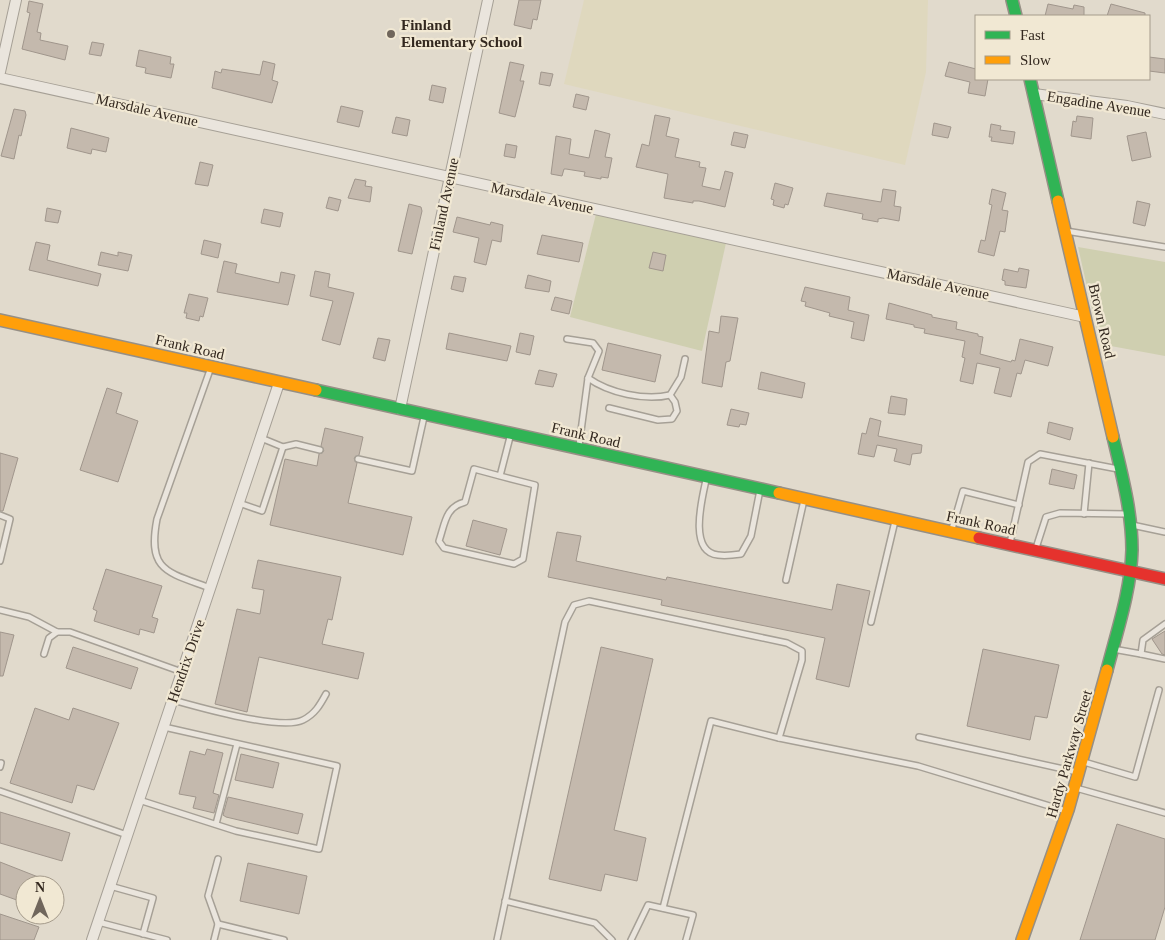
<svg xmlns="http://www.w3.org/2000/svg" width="1165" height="940" viewBox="0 0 1165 940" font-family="'Times New Roman',serif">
<rect width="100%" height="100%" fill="#e1dacc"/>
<polygon fill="#dfd8be" points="584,0 928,0 926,72 905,165 564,84"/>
<g fill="#cfcfb0">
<polygon points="596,214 726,243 702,351 570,317"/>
<polygon points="1078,247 1165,262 1165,356 1100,344"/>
</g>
<g fill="#c4b9ad" stroke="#a0968c">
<polygon points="519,0 541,0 537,20 533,19 531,29 514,25"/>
<polygon points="29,1 43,4 37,32 41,33 40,40 68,46 65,60 22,49 30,13 27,12"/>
<polygon points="1048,4 1073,9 1074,5 1084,7 1084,16 1045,16"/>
<polygon points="1111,4 1145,13 1145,16 1107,16"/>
<polygon points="92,42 104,44 101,56 89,54"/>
<polygon points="139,50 171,57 170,64 174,64 171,78 145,73 146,68 136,66"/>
<polygon points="1149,57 1165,59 1165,73 1149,71"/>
<polygon points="263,61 275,64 272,80 278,82 272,103 212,88 215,71 221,73 222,69 260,75"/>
<polygon points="510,62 524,65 520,81 524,81 515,117 499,113"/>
<polygon points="949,62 976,69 976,79 988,79 985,96 968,93 970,82 945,76"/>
<polygon points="541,72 553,74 550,86 539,84"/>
<polygon points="432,85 446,88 443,103 429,100"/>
<polygon points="576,94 589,97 586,110 573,107"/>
<polygon points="341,106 363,111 359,127 337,122"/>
<polygon points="14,109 25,111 26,115 21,136 19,135 14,159 1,156"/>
<polygon points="655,115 670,118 666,136 679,139 675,157 700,162 699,167 706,168 702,186 720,190 725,171 733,173 725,207 699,201 693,201 693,203 664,198 668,174 636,167 642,144 649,146"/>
<polygon points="1077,116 1093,118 1091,139 1071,136 1073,121 1076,122"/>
<polygon points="396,117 410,120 407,136 392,133"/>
<polygon points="934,123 951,127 948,138 932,135"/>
<polygon points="991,124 1001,126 1000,130 1015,132 1013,144 991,141 992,137 989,137"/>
<polygon points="71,128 109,138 106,152 92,149 91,154 67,148"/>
<polygon points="595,130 610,134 605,157 612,158 608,178 601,177 601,179 584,176 585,172 566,169 564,169 562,176 551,174 556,136 571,139 569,154 589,158"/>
<polygon points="734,132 748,135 745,148 731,145"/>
<polygon points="1146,132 1151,157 1132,161 1127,136"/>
<polygon points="506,144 517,146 515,158 504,156"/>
<polygon points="200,162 213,165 208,186 195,184"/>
<polygon points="355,179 366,181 365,186 372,187 370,202 348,198"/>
<polygon points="775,183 793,188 788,205 785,204 784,208 773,205 774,200 771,199"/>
<polygon points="883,189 896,191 894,206 901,207 899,221 883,218 878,219 878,222 862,219 863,214 824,206 827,193 881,202"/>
<polygon points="992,189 1006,193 1002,210 1008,211 1005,232 1000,231 994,256 978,252 981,240 985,241 992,205 989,204"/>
<polygon points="329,197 341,200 338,211 326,208"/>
<polygon points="1137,201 1150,204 1145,226 1133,223"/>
<polygon points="409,204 421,207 422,211 412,254 398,251"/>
<polygon points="47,208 61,211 58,223 45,221"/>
<polygon points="264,209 283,213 280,227 261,223"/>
<polygon points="457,217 490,225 491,222 503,225 501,242 492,240 486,265 474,262 479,238 453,232"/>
<polygon points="542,235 583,243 579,262 537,254"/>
<polygon points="204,240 221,244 218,258 201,254"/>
<polygon points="36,242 50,245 47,260 101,274 98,286 29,270"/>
<polygon points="101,252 118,256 118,252 132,255 128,271 98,265"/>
<polygon points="653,252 666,255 663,271 649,268"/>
<polygon points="224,261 237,264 235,273 279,283 281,272 295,275 288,305 217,292"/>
<polygon points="1019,268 1029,270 1026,288 1005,285 1005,281 1002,280 1004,269 1018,272"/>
<polygon points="315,271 330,274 328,287 354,293 340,345 322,340 333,301 310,296"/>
<polygon points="528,275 551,281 549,292 525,288"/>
<polygon points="454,276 466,278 463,292 451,289"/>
<polygon points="805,287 850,297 848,310 869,315 864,341 851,338 854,322 829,316 830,313 805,306 806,302 801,301"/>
<polygon points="189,294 208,298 203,317 200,316 199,321 186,318 187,313 184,313"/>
<polygon points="555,297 572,301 569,314 551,310"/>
<polygon points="889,303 932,315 932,317 957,322 956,329 978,334 978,336 983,337 980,354 1011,362 1012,360 1015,361 1020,339 1053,347 1048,366 1025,360 1021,374 1017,373 1011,397 994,393 1000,368 977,363 973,384 960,381 965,358 962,357 965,341 924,333 925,329 914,327 914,325 886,319"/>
<polygon points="721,316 738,318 730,361 726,362 722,387 702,383 709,331 719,333"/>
<polygon points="449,333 511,346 507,361 446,349"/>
<polygon points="520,333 534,336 530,355 516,352"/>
<polygon points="378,338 390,340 385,361 373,358"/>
<polygon points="608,343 661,355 655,382 602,370"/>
<polygon points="539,370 557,374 553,387 535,384"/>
<polygon points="761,372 805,383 802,398 758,389"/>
<polygon points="107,388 122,393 116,413 138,421 118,482 80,470"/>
<polygon points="891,396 907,399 905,415 888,413"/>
<polygon points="731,409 749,413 746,425 740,424 739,427 727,425"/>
<polygon points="870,418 881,421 878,436 922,445 921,453 912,454 910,465 894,461 897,449 877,445 874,457 858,454 862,433 866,434"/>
<polygon points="1049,422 1073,428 1070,440 1047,433"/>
<polygon points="325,428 363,437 359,455 354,458 357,463 348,503 412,517 403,555 270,525 285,459 317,466 319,454 324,451 321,446"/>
<polygon points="0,453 18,458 3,511 0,511"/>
<polygon points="1052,469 1077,475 1074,489 1049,484"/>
<polygon points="473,520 507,529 500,555 466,546"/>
<polygon points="557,532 581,536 576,561 666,580 667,577 832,610 837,584 870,591 849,687 816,679 825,638 661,605 662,600 548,577"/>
<polygon points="258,560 341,577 332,620 328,619 322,644 364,653 358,679 259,657 247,712 215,704 237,609 260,614 264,590 252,588"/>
<polygon points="106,569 162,586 152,617 158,619 154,633 140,629 139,635 94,621 97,611 93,609"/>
<polygon points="1165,631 1165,655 1162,654 1152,639"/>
<polygon points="0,632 14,635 3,676 0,676"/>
<polygon points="73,647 138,668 131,689 66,668"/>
<polygon points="601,647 653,659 614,830 646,838 637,881 605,874 601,891 549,879"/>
<polygon points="983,649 1059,665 1047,718 1035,716 1030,740 967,726"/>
<polygon points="35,708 69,720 73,708 119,723 94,790 77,785 72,803 10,783"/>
<polygon points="207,749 223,753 213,793 219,795 214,813 193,808 196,797 179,794 190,751 205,755"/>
<polygon points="241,754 279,763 273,788 235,780"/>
<polygon points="228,797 303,814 298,834 226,817 223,815"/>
<polygon points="0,812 70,833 62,861 0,843"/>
<polygon points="1117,824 1165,839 1165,907 1155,940 1080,940"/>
<polygon points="0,862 56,884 56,885 25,885 25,903 0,894"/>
<polygon points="248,863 307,876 299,914 240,901"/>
<polygon points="0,914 39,927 34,940 0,940"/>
</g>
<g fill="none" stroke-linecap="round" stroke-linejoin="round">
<g stroke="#a6a096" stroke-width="8">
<g id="lane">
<polyline points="1066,231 1165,247"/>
<polyline points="567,339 593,343 599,351 588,378 579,446"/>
<path d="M588,378C609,393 645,401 670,395L681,377L685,359"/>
<polyline points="609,408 658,420 672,419 677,411 675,402 670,395"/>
<polyline points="283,447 296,444 320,450"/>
<polyline points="358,459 412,471 424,417"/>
<path d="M500,476L535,485L523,559L514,564L444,548L439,541C445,524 445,507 465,502L474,469L500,476L510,437"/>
<path d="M706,480C702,499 688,552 718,555C725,556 734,555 741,554L751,536L760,490"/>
<polyline points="239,503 262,511 283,447 261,438"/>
<polyline points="1084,514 1089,463"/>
<polyline points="0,515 10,519 0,561"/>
<polyline points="1132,525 1165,532"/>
<polyline points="952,529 963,491 1019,505"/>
<polyline points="1010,543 1028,462 1040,454 1118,469"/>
<polyline points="1036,548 1046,517 1060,513 1127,514"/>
<polyline points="786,580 804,500"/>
<path d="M210,588C167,572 147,571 157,519L210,370"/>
<polyline points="0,610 29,617 57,632"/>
<polyline points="871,622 895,521"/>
<polyline points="1113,649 1141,654 1143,640 1165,624"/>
<polyline points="44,654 49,638 57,632 70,632 182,672"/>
<polyline points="1141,654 1165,659"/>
<path d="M173,700C198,707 281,731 303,720C315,714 320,705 326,694"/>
<polyline points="919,737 1077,772"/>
<polyline points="1084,762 1135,777 1159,690"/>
<polyline points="0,767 1,763"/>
<polyline points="1076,788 1165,813"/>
<polyline points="0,791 127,835"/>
<polyline points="139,800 236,831 319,849 337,766 164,727"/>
<polyline points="216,824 237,744"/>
<polyline points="110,886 153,898 143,934"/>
<polyline points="505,901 595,923 612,940"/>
<polyline points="663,908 711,721 779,738"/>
<polyline points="98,922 167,940"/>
<polyline points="218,924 208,896 218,859"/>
<polyline points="214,940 218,924 284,940"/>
<polyline points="497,940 565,622 574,605 589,601 787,643 802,651 802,660 779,738 918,766 1066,811"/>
<polyline points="631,940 648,905 693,915 686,940"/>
</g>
</g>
<g stroke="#a6a096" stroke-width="12">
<g id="street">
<polyline points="0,72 16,0"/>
<polyline points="0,78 1085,317"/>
<polyline points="1034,94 1127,106 1165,114"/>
<polyline points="400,409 488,0"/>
<polyline points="92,940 279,383"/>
</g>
</g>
<g stroke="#968f85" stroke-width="14">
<g id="fast">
<polyline points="1012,0 1016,16"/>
<polyline points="1030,79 1058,201"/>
<polyline points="316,390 779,493"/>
<path d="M1107,670C1117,631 1131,590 1132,550C1132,512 1122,475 1113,437"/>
</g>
</g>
<g stroke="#968f85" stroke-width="14">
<g id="slow">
<polyline points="1058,201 1113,437"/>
<polyline points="0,320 316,390"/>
<polyline points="779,493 979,538"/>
<polyline points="1022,940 1068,810 1107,670"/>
</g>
</g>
<g stroke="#968f85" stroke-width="14">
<polyline id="jam" points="979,538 1165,579"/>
</g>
<use href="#lane" stroke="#eae5dd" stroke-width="5"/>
<use href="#street" stroke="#eae5dd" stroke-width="10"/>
<use href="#fast" stroke="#30b455" stroke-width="11"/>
<use href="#slow" stroke="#ff9f0a" stroke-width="11"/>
<use href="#jam" stroke="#e5322d" stroke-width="11"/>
</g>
<circle fill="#70665c" stroke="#f1e8d3" stroke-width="2" cx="391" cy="34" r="5"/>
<g text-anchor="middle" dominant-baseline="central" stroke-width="4.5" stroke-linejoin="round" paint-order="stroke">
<g font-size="15" font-weight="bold" fill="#33281f" stroke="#f1e8d3" text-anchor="start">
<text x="401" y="25">Finland<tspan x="401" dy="17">Elementary School</tspan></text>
</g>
<g font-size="15" fill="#33281f" stroke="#f1e8d3">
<text transform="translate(1099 104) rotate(9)">Engadine Avenue</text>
<text transform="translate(147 110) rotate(13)">Marsdale Avenue</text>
<text transform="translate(542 198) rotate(12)">Marsdale Avenue</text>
<text transform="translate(444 204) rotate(-78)">Finland Avenue</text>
<text transform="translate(938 284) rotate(12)">Marsdale Avenue</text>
<text transform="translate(1102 321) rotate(77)">Brown Road</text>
<text transform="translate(190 347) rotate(13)">Frank Road</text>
<text transform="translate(586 435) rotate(13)">Frank Road</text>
<text transform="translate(981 523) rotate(12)">Frank Road</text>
<text transform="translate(186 661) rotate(-71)">Hendrix Drive</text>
<text transform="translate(1069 754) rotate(-74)">Hardy Parkway Street</text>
</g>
</g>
<rect x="975" y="15" width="175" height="65" fill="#f1e8d3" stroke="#a59b8b"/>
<rect x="985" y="31" width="25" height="8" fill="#30b455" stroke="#a59b8b"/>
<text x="1020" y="40" font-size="15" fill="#33281f">Fast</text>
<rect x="985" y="56" width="25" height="8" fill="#ff9f0a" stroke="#a59b8b"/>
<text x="1020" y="65" font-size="15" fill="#33281f">Slow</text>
<g transform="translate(40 900)"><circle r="24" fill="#f1e8d3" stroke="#a59b8b"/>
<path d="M0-4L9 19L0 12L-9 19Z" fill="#70665c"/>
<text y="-8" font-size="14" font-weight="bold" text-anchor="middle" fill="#33281f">N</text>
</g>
</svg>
